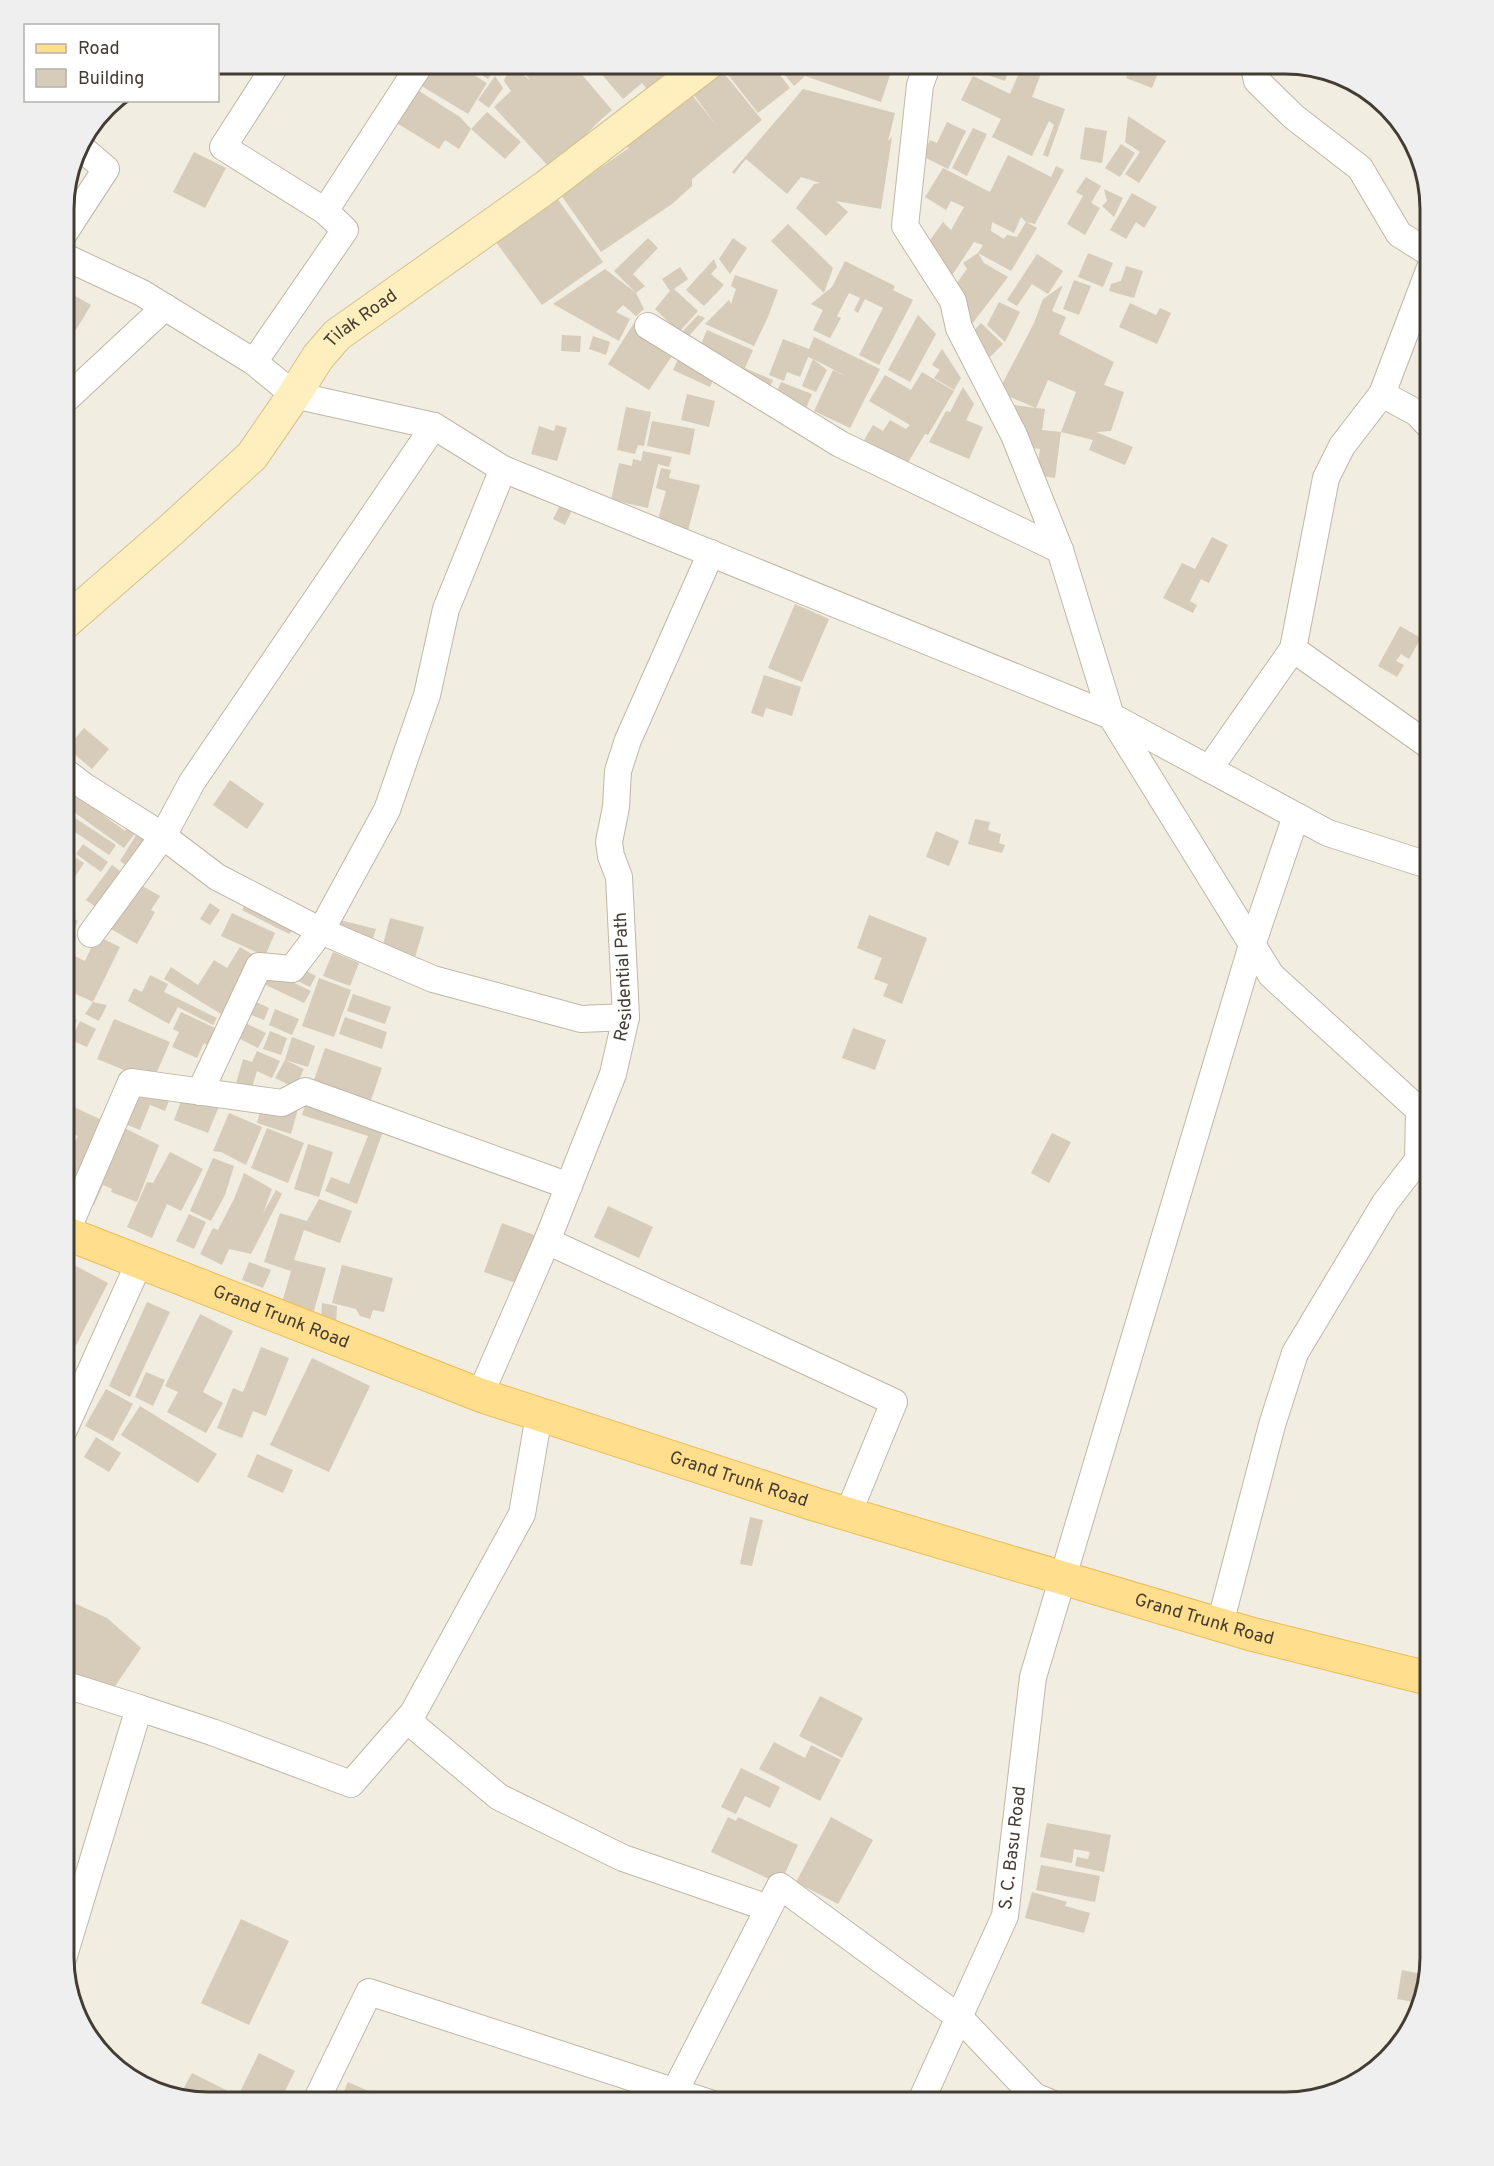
<svg xmlns="http://www.w3.org/2000/svg" width="1494" height="2166" viewBox="0 0 1494 2166" font-family="Overpass,sans-serif">
<rect width="100%" height="100%" fill="#f2ede1"/>
<g fill="#d7cbb9">
<polygon points="434,63 454,63 487,83 468,114 420,85"/>
<polygon points="462,63 498,63 488,79"/>
<polygon points="516,63 572,63 612,110 597,123 579,143 548,166 494,107 511,91 504,81 511,65 531,81"/>
<polygon points="592,63 682,63 649,91 642,83 623,99"/>
<polygon points="737,63 771,63 790,88 758,113 726,72"/>
<polygon points="775,63 894,63 881,102 805,76 794,86"/>
<polygon points="963,63 1011,63 1005,81 962,66"/>
<polygon points="1012,63 1045,63 1032,97 1065,109 1048,157 1043,155 1054,125 1049,121 1032,156 992,137 1001,119 961,100 973,76 1010,94 1019,73"/>
<polygon points="1132,63 1162,63 1152,88 1126,78"/>
<polygon points="723,72 762,120 692,179 692,186 672,204 601,252 561,195 629,148 622,144 688,90 717,126 694,95"/>
<polygon points="495,76 503,88 489,108 478,100"/>
<polygon points="416,89 460,117 471,129 487,112 521,142 505,159 471,129 459,149 445,140 439,149 395,122"/>
<polygon points="803,89 895,113 888,141 892,137 881,209 836,201 848,212 826,236 796,208 814,184 820,183 801,177 787,194 746,159 734,174 732,172"/>
<polygon points="1128,116 1166,141 1139,183 1125,174 1140,152 1125,142"/>
<polygon points="947,122 966,131 948,169 922,156 930,140 937,143"/>
<polygon points="1085,127 1107,131 1102,163 1080,159"/>
<polygon points="973,128 987,134 967,176 952,168"/>
<polygon points="1121,144 1135,153 1120,177 1105,168"/>
<polygon points="194,152 226,168 205,208 173,192"/>
<polygon points="1008,155 1051,177 1056,166 1064,170 1035,224 1026,222 1021,217 1014,233 992,222 991,231 1004,239 1007,235 1017,237 1026,222 1037,228 1011,271 978,253 984,263 1008,277 972,324 951,291 967,269 963,263 978,253 983,245 974,242 947,283 925,247 943,222 951,230 964,207 951,201 946,210 925,197 943,168 990,192"/>
<polygon points="1086,177 1101,186 1091,203 1100,208 1085,235 1067,224 1083,196 1076,192"/>
<polygon points="1104,189 1123,198 1114,217 1102,206 1107,201"/>
<polygon points="1132,193 1157,207 1144,228 1136,222 1126,239 1110,230"/>
<polygon points="554,194 603,262 542,305 493,238"/>
<polygon points="788,224 833,268 824,293 771,241"/>
<polygon points="648,238 658,248 633,274 645,286 636,293 614,271"/>
<polygon points="733,238 747,248 730,274 719,259"/>
<polygon points="1088,253 1113,263 1103,287 1078,277"/>
<polygon points="1037,254 1063,271 1048,294 1032,284 1017,306 1007,300"/>
<polygon points="714,259 717,267 711,274 724,285 704,306 686,290"/>
<polygon points="845,261 895,286 893,290 913,300 879,365 859,355 883,308 865,299 858,313 854,310 860,298 849,293 837,316 841,318 830,338 813,330 823,310 811,304 832,287"/>
<polygon points="1126,266 1143,271 1134,298 1109,291 1111,284 1121,281"/>
<polygon points="680,267 688,279 674,289 698,311 679,332 655,309 670,291 662,279"/>
<polygon points="605,269 636,293 644,309 636,316 623,305 616,312 630,319 619,341 553,304"/>
<polygon points="735,275 778,290 768,317 754,346 705,324 729,300 731,304 736,289 731,286"/>
<polygon points="1074,280 1091,286 1079,315 1063,309"/>
<polygon points="1063,285 1052,311 1066,317 1059,334 1114,362 1104,385 1124,392 1111,431 1096,432 1133,447 1125,465 1089,450 1093,440 1061,432 1076,392 1048,380 1036,408 1045,409 1042,430 1061,432 1055,478 1036,475 1040,449 1033,448 1014,405 1036,408 998,392 1034,323 1043,299"/>
<polygon points="63,289 91,305 63,351"/>
<polygon points="999,302 1020,312 1005,342 987,325"/>
<polygon points="1130,303 1156,315 1160,308 1171,313 1157,344 1119,327"/>
<polygon points="698,315 705,318 688,337 682,332"/>
<polygon points="918,315 936,334 910,382 888,370"/>
<polygon points="634,323 676,350 649,390 608,364"/>
<polygon points="981,323 1003,344 990,357 969,336"/>
<polygon points="707,330 753,350 745,368 773,380 768,392 735,377 741,366 699,349"/>
<polygon points="562,335 581,336 580,352 561,351"/>
<polygon points="593,336 610,342 606,355 589,349"/>
<polygon points="814,337 880,369 850,428 814,411 833,370 848,377 813,359 827,370 816,392 802,386 813,359 808,357 800,377 787,372 784,381 769,375 783,339 809,349"/>
<polygon points="942,349 961,378 954,390 934,378 940,370 932,365"/>
<polygon points="679,357 716,373 710,387 673,370"/>
<polygon points="922,372 954,391 928,435 925,434 903,471 860,447 873,425 883,431 890,420 906,429 910,425 869,401 885,375 911,390"/>
<polygon points="781,382 812,394 805,411 774,398"/>
<polygon points="963,387 974,404 966,420 983,427 969,459 929,442 946,411 950,412"/>
<polygon points="687,394 715,401 709,427 681,420"/>
<polygon points="626,407 651,412 644,446 638,445 635,454 617,450"/>
<polygon points="652,421 695,429 690,455 647,446"/>
<polygon points="556,425 567,428 557,461 531,454 539,426 554,431"/>
<polygon points="643,451 672,457 669,467 658,464 648,508 611,500 619,463 632,466 633,459 641,461"/>
<polygon points="661,468 671,470 669,478 700,485 688,531 657,523 666,491 656,488"/>
<polygon points="560,505 572,510 565,525 553,519"/>
<polygon points="1212,537 1228,545 1209,583 1201,579 1190,601 1197,605 1193,613 1163,598 1182,563 1195,569"/>
<polygon points="795,604 829,619 802,682 768,668"/>
<polygon points="1400,626 1421,638 1409,659 1401,654 1396,661 1404,665 1397,677 1378,666"/>
<polygon points="764,675 801,687 792,716 766,708 763,717 751,713"/>
<polygon points="84,728 109,749 92,769 67,748"/>
<polygon points="63,778 74,786 63,802"/>
<polygon points="230,780 264,804 247,829 213,805"/>
<polygon points="76,795 125,831 130,824 138,829 124,848 67,807"/>
<polygon points="72,816 116,845 109,855 66,826"/>
<polygon points="975,819 990,822 988,830 1001,834 999,843 1005,845 1002,853 968,844"/>
<polygon points="63,827 73,835 63,847"/>
<polygon points="936,831 959,841 949,866 926,857"/>
<polygon points="138,832 151,841 133,870 120,861"/>
<polygon points="83,844 108,862 101,872 76,854"/>
<polygon points="65,851 84,863 63,895 63,853"/>
<polygon points="112,865 128,877 97,908 86,900"/>
<polygon points="139,884 160,896 151,910 155,912 137,944 106,926"/>
<polygon points="249,898 299,924 289,934 242,910"/>
<polygon points="210,903 220,910 210,925 200,919"/>
<polygon points="63,913 78,921 70,938 63,935"/>
<polygon points="232,913 275,933 265,956 221,936"/>
<polygon points="869,915 927,938 902,1004 883,996 888,984 874,979 882,958 857,948"/>
<polygon points="332,918 376,929 371,945 326,931"/>
<polygon points="390,918 424,927 414,961 381,952"/>
<polygon points="97,936 120,947 93,1002 63,988 63,950 85,961"/>
<polygon points="240,947 257,957 221,1014 164,979 171,967 198,985 214,960 227,968"/>
<polygon points="333,952 359,963 350,986 323,976"/>
<polygon points="296,966 316,976 310,987 290,977"/>
<polygon points="261,967 311,991 304,1003 255,980"/>
<polygon points="150,975 168,984 164,992 217,1018 213,1025 178,1007 169,1024 128,1001 134,988 142,992"/>
<polygon points="319,978 351,990 334,1037 302,1026"/>
<polygon points="353,994 391,1007 385,1024 347,1011"/>
<polygon points="243,996 269,1008 264,1020 237,1009"/>
<polygon points="93,1002 107,1005 99,1021 85,1014"/>
<polygon points="275,1009 299,1019 292,1035 269,1025"/>
<polygon points="181,1012 215,1028 207,1045 204,1043 197,1058 172,1047 179,1032 173,1029"/>
<polygon points="63,1014 77,1020 66,1045 63,1043"/>
<polygon points="227,1014 266,1033 258,1048 220,1029"/>
<polygon points="345,1017 387,1032 382,1049 339,1034"/>
<polygon points="114,1019 170,1042 156,1074 176,1082 165,1111 150,1105 140,1130 110,1118 129,1072 97,1059"/>
<polygon points="80,1021 96,1029 87,1047 71,1040"/>
<polygon points="853,1028 886,1040 875,1070 842,1058"/>
<polygon points="270,1031 287,1038 281,1055 263,1049"/>
<polygon points="292,1037 315,1046 308,1067 285,1060 304,1069 295,1088 275,1078 285,1060"/>
<polygon points="325,1048 382,1068 370,1103 313,1083"/>
<polygon points="257,1051 280,1061 272,1078 257,1071 251,1091 235,1087 243,1059 252,1062"/>
<polygon points="63,1060 73,1065 63,1085"/>
<polygon points="187,1085 222,1099 208,1133 174,1120"/>
<polygon points="309,1093 386,1123 357,1204 325,1191 331,1177 349,1184 368,1136 302,1115"/>
<polygon points="264,1098 298,1109 291,1134 257,1123"/>
<polygon points="63,1102 106,1122 67,1205 63,1203 63,1145 71,1149 78,1136 63,1129"/>
<polygon points="229,1113 262,1127 246,1165 221,1152 213,1151"/>
<polygon points="112,1122 159,1145 137,1202 111,1192 112,1189 103,1185 94,1205 77,1197"/>
<polygon points="267,1128 304,1143 288,1183 251,1168"/>
<polygon points="1052,1133 1071,1142 1049,1183 1031,1173"/>
<polygon points="308,1144 333,1152 319,1197 294,1189"/>
<polygon points="170,1152 203,1169 181,1211 167,1204 152,1238 127,1227 147,1182 153,1183"/>
<polygon points="213,1158 234,1166 225,1195 211,1221 190,1211"/>
<polygon points="244,1173 272,1189 263,1213 276,1190 282,1194 251,1254 229,1249 222,1265 200,1254 213,1228 218,1230 234,1199"/>
<polygon points="319,1199 352,1211 340,1243 304,1230 294,1260 326,1268 314,1311 282,1303 291,1271 264,1262 280,1213 307,1221"/>
<polygon points="608,1206 653,1227 639,1258 594,1237"/>
<polygon points="189,1214 206,1222 194,1249 176,1241"/>
<polygon points="502,1223 537,1236 519,1284 484,1272"/>
<polygon points="63,1259 108,1283 70,1357 63,1353"/>
<polygon points="249,1262 271,1270 263,1288 242,1280"/>
<polygon points="342,1265 393,1278 384,1312 373,1310 370,1319 360,1316 356,1309 332,1303"/>
<polygon points="147,1302 170,1312 130,1397 109,1386"/>
<polygon points="322,1303 337,1306 336,1326 321,1319"/>
<polygon points="200,1314 233,1331 203,1392 223,1403 206,1433 167,1412 178,1392 165,1386"/>
<polygon points="261,1347 289,1358 266,1416 253,1411 242,1438 217,1428 233,1388 243,1392"/>
<polygon points="312,1358 370,1386 329,1472 270,1445"/>
<polygon points="146,1372 165,1380 153,1406 135,1397"/>
<polygon points="106,1389 133,1404 113,1441 85,1426"/>
<polygon points="140,1406 217,1454 198,1483 121,1435"/>
<polygon points="96,1437 121,1453 109,1472 84,1457"/>
<polygon points="257,1454 293,1470 283,1493 247,1477"/>
<polygon points="750,1517 763,1520 752,1566 740,1564"/>
<polygon points="63,1598 107,1618 141,1648 109,1695 63,1679"/>
<polygon points="820,1696 863,1718 842,1758 799,1736"/>
<polygon points="774,1742 805,1758 811,1745 841,1760 820,1801 759,1769"/>
<polygon points="741,1768 780,1787 770,1808 745,1796 736,1814 721,1807"/>
<polygon points="728,1817 736,1821 738,1817 798,1845 780,1884 711,1852"/>
<polygon points="831,1817 873,1840 838,1904 796,1882"/>
<polygon points="1047,1823 1111,1835 1104,1872 1075,1866 1077,1857 1088,1859 1090,1852 1074,1849 1072,1863 1040,1857"/>
<polygon points="1041,1865 1100,1876 1095,1902 1036,1890"/>
<polygon points="1032,1892 1067,1902 1065,1906 1090,1913 1084,1933 1025,1918"/>
<polygon points="241,1919 289,1941 249,2025 201,2003"/>
<polygon points="1402,1970 1426,1975 1419,2003 1397,1999"/>
<polygon points="259,2053 295,2071 279,2103 199,2103 179,2097 192,2073 238,2096"/>
<polygon points="348,2082 396,2103 339,2103"/>
</g>
<g fill="none" stroke-linecap="round" stroke-linejoin="round">
<g stroke="#c0b7a6" stroke-width="28">
<g id="street">
<polyline points="277,63 223,147 325,211"/>
<polyline points="928,63 920,85 905,226 953,301 959,328 1014,435 1060,550 1111,716 1271,975 1419,1110 1418,1160 1385,1203 1295,1353 1272,1425 1220,1624"/>
<polyline points="1253,63 1257,81 1294,117 1360,168 1399,234 1431,254"/>
<polyline points="63,235 106,169 79,146"/>
<polyline points="63,256 142,293 254,362 294,395 434,426 503,469 1111,716 1328,833 1431,866"/>
<polyline points="648,326 840,444 1060,550"/>
<polyline points="254,362 345,230 325,211 421,63"/>
<polyline points="1382,394 1417,413 1431,428"/>
<polyline points="63,402 165,307"/>
<polyline points="1293,649 1326,478 1342,446 1382,394 1431,265"/>
<polyline points="1209,769 1293,649 1431,747"/>
<polyline points="63,770 84,786 163,836 217,877 321,931 433,979 581,1019 626,1017"/>
<polyline points="91,934 163,836 192,782 434,426"/>
<polyline points="200,1092 259,966 292,969 321,931 387,810 427,695 446,609 503,469"/>
<polyline points="66,1233 131,1082 282,1103 305,1091 569,1186"/>
<polyline points="547,1241 894,1402 848,1514"/>
<path id="s1" d="M480,1395L547,1241L613,1074L626,1017L619,877L611,856L609,842L616,807L618,771L628,740L711,553"/>
<polyline points="63,1432 140,1261"/>
<polyline points="63,1684 139,1708"/>
<polyline points="407,1720 499,1797 623,1858 768,1908"/>
<polyline points="63,1959 139,1708 212,1732 351,1784 413,1713 522,1514 539,1415"/>
<polyline points="675,2091 780,1886 960,2018 1034,2096 1051,2103"/>
<polyline points="315,2103 369,1992 710,2103"/>
<path id="s2" d="M920,2103L1005,1916L1033,1677L1252,945L1296,816"/>
</g>
</g>
<g stroke="#d5c28d" stroke-width="35">
<g id="secondary">
<path id="s3" d="M63,624L172,529L252,456L294,395L318,357L337,335L546,187L708,63"/>
</g>
</g>
<g stroke="#ebbd56" stroke-width="35">
<g id="primary">
<path id="s4" d="M63,1232L480,1395L814,1504L1251,1634L1431,1679"/>
</g>
</g>
<use href="#street" stroke="#fff" stroke-width="26"/>
<use href="#secondary" stroke="#ffefbe" stroke-width="33"/>
<use href="#primary" stroke="#ffde8d" stroke-width="33"/>
</g>
<g text-anchor="middle" dominant-baseline="central" stroke-width="5" stroke-linejoin="round" paint-order="stroke">
<g font-size="18" fill="#433c32" stroke="#fff">
<text stroke="none"><textPath href="#s3" startOffset="430">Tilak Road</textPath></text>
<text stroke="none"><textPath href="#s1" startOffset="446">Residential Path</textPath></text>
<text stroke="none"><textPath href="#s4" startOffset="234">Grand Trunk Road</textPath></text>
<text stroke="none"><textPath href="#s4" startOffset="720">Grand Trunk Road</textPath></text>
<text stroke="none"><textPath href="#s4" startOffset="1206">Grand Trunk Road</textPath></text>
<text stroke="none"><textPath href="#s2" startOffset="274">S. C. Basu Road</textPath></text>
</g>
</g>
<path d="M0 0H1494V2166H0ZM209 74H1285A135 135 0 0 1 1420 209V1957A135 135 0 0 1 1285 2092H209A135 135 0 0 1 74 1957V209A135 135 0 0 1 209 74Z" fill="#f0efef" fill-rule="evenodd"/>
<path fill="none" stroke="#433c32" stroke-width="3" d="M209 74H1285A135 135 0 0 1 1420 209V1957A135 135 0 0 1 1285 2092H209A135 135 0 0 1 74 1957V209A135 135 0 0 1 209 74Z"/>
<rect x="24" y="24" width="195" height="78" fill="#ffffff" stroke="#b4b1ad" stroke-width="1.5"/>
<rect x="36" y="44" width="30" height="9" fill="#ffde8d" stroke="#b4b1ad" stroke-width="1.5"/>
<text x="78" y="54" font-size="18" fill="#433c32">Road</text>
<rect x="36" y="69" width="30" height="18" fill="#d7cbb9" stroke="#b4b1ad" stroke-width="1.5"/>
<text x="78" y="84" font-size="18" fill="#433c32">Building</text>
</svg>
